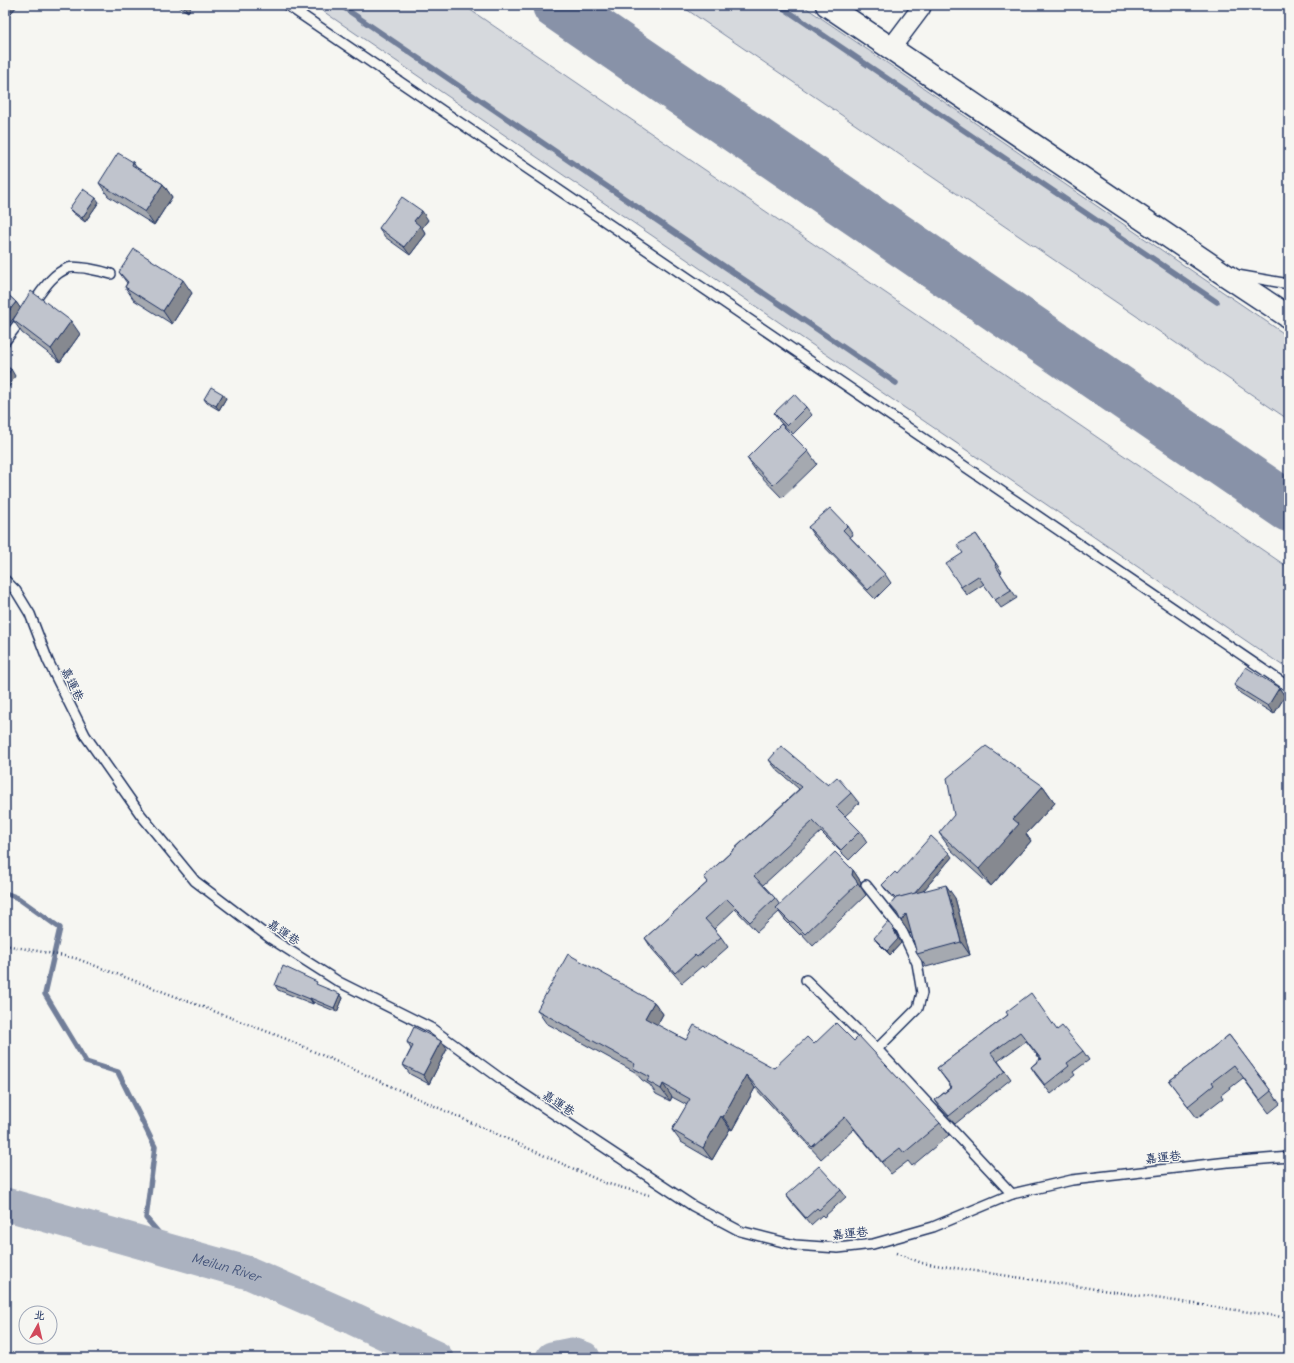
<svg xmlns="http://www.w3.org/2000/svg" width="1294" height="1363" viewBox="0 0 1294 1363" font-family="Delius,'LXGW WenKai TC',sans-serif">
<rect width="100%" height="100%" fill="#f6f6f2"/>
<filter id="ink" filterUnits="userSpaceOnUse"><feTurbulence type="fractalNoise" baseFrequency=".025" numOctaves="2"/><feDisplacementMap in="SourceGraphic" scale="8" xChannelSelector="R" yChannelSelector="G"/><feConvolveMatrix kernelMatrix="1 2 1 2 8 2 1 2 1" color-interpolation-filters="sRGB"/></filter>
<g filter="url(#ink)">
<g fill="#d6d9dd" stroke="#78849e">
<polygon points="314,5 463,5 1289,568 1289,670"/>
<polygon points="680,5 802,5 1289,337 1289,420"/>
</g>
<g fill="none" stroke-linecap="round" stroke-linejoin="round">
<g stroke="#717e99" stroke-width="5.5">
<polyline points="340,5 896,383"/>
<polyline points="779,5 1217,302"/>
<polyline points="5,893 18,898 60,928 45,994 86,1062 118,1072 155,1147 146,1218 175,1252"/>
</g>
<g stroke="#abb2c0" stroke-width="33">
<path id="s1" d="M5,1204L249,1273L354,1319L437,1358"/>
<polyline points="552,1358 572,1354 584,1358"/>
</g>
<polyline stroke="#8892a8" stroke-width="50" points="557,5 1289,507"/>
<g stroke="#1b2f5e" stroke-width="12">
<g id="service">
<polyline points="287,5 1289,687"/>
<polyline points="1237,275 1289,284"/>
<path d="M31,306C41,293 51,274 68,268C76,265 101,271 111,274"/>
<polyline points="5,341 24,316"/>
<polyline points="5,580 16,591 30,614 48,661 85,735 141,815 195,881 270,938 339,982 431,1028 501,1079 693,1206 740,1231 795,1245 838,1248 873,1244 933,1227 1012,1194 1072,1180 1228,1162 1289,1157"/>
<polyline points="866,885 901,929 917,963 922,993 918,1008 877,1049"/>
<polyline points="806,980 877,1049 1012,1194"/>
</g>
</g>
<g stroke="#1b2f5e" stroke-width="21">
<polyline id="minor" points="891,48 921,8"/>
</g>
<g stroke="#1b2f5e" stroke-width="25">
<polyline id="tertiary" points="827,5 1221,272 1289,317"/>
</g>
<g stroke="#1b2f5e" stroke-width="2.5" stroke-dasharray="1 3" stroke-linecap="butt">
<polyline points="5,945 75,958 284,1038 605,1183 649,1195"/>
<polyline points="896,1253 922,1263 1289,1318"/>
</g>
<use href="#service" stroke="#f6f6f2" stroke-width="9"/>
<use href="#minor" stroke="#f6f6f2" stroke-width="18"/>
<use href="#tertiary" stroke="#f6f6f2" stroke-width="22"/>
</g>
<g fill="#a5a9b0" stroke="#1b2f5e">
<polygon points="176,5 192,5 188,12"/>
<polygon points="133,162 136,167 163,184 172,197 154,225 108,196 99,183"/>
<polygon points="99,202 85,222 73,213 69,209"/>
<polygon points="428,220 422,228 426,234 410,255 385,237 379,228"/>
<polygon points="119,272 192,293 172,324 134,300 125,287 127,283"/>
<polygon points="5,292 16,302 20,308 80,334 60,362 22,333 13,320 16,315 9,324 5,321"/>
<polygon points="226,398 219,410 207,403 204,399"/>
<polygon points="806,407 812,415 793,434 780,422 774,413"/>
<polygon points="808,451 817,464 782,498 756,471 747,458"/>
<polygon points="847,526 853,535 850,537 885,574 891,583 875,599 814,536 808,527"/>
<polygon points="976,534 1002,572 1000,573 1017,598 1001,608 984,584 967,595 961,587 963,553"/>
<polygon points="1234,685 1279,688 1285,696 1274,714 1240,693"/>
<polygon points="769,760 828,785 851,793 859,803 845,816 860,831 867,842 849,860 821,832 763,885 775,898 780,905 853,870 861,882 860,886 866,895 813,946 801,933 800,935 785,920 779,912 757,932 735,909 714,929 721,937 728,947 704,968 702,966 682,983 652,949 645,938 708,882 704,877 799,789 777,770"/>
<polygon points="1043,786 1055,803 1026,834 1031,841 991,886 951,850 939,833"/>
<polygon points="952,857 923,891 955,898 970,955 926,967 917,954 911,932 910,934 890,905 895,900 885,889 882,885 897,874"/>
<polygon points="896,932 901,943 890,955 877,942 874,938"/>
<polygon points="275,985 340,994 343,998 337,1012 313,1002 313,1004 278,990"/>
<polygon points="654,1002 663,1014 657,1025 686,1040 774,1068 814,1044 854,1041 940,1123 949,1135 912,1166 908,1161 891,1174 854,1129 821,1159 755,1088 732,1130 730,1129 712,1160 681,1142 672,1130 687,1105 672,1097 670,1101 656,1094 650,1085 642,1080 635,1072 546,1023 537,1010"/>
<polygon points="1008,1015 1057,1030 1083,1051 1089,1060 1073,1072 1075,1075 1051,1094 1036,1075 1031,1067 1040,1059 1026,1041 998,1061 1011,1079 955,1124 941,1109 935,1100 951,1087 937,1068"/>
<polygon points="1229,1035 1271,1091 1280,1104 1269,1113 1243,1078 1221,1095 1223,1098 1197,1118 1169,1081"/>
<polygon points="441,1041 447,1049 429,1084 410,1074 403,1065 411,1049 407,1042"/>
<polygon points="841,1190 846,1197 824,1217 822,1215 811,1225 791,1202 786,1195"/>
</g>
<g fill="#868990" stroke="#1b2f5e">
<polygon points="5,5 18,5 5,20"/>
<polygon points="183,5 192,5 188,12"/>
<polygon points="163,184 172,197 154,225 145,212"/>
<polygon points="96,198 99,202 85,222 82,218"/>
<polygon points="422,211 428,220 422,228 426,234 410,255 404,247 414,221"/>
<polygon points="183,280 192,293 172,324 163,311"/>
<polygon points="16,302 21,309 9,324 5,318 5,316"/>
<polygon points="71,321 80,334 60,362 51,349"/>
<polygon points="11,369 15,376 5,394 5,379"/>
<polygon points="223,394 226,398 219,410 216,406"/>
<polygon points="6,413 11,420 5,428 5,414"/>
<polygon points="1279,688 1285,696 1274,714 1268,706"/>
<polygon points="1043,786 1055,803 1026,834 1031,841 991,886 979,869 1013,819"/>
<polygon points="949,853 952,857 906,911 903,906"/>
<polygon points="853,870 861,882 860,886 852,875"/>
<polygon points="946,885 955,898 970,955 961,942"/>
<polygon points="906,914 915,927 910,934 901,921"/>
<polygon points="893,928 896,932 901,943 890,955 887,951"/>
<polygon points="340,994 343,998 337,1012 334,1008"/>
<polygon points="310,998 313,1002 313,1004 310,999"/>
<polygon points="654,1002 663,1014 654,1031 645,1018"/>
<polygon points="441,1041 447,1049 429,1084 423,1075"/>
<polygon points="746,1075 755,1088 732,1130 723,1117"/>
<polygon points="663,1084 672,1097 670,1101 661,1089"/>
<polygon points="721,1116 730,1129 712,1160 703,1148"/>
</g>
<g fill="#c0c4cd" stroke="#1b2f5e">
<polygon points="118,153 133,162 132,165 163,184 145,212 99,183"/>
<polygon points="83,189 96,198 82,218 69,209"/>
<polygon points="402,197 422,211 414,221 420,226 404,247 379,228"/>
<polygon points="134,249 183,280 163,311 125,287 128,282 119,272"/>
<polygon points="31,291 71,321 51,349 13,320"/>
<polygon points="5,292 16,302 5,316"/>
<polygon points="5,366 11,369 5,379"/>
<polygon points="211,387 223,394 216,406 204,399"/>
<polygon points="794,394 806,407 787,426 774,413"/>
<polygon points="781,424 808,451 773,485 747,458"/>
<polygon points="830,508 847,526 843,530 885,574 868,590 808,527"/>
<polygon points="976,534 996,564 995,565 1011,590 995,600 978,576 961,587 946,564 963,553 957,545"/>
<polygon points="1246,667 1279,688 1268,706 1234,685"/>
<polygon points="781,746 828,785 837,777 851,793 836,807 860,831 841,850 813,821 754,876 775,898 750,922 727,899 705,919 721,937 697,957 695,955 675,973 645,938 708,882 704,877 802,787 769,760"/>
<polygon points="986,746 1043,786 1013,819 1019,824 979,869 939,833 954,815 947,778"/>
<polygon points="931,836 949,853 914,894 896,898 896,899 882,885 895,872 897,874"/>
<polygon points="835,852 853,870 852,875 858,883 805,934 793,922 791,923 776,908"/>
<polygon points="946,885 961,942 917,954 906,914 901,921 897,913 890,905 896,898"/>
<polygon points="888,922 893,928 898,939 887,951 874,938"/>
<polygon points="568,954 654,1002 645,1018 686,1040 694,1025 774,1068 807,1037 814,1044 836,1023 854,1041 859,1036 940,1123 904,1153 900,1148 882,1162 845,1117 812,1147 746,1075 723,1117 721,1116 703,1148 672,1130 690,1099 663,1084 661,1089 647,1081 650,1077 633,1068 635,1064 537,1010"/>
<polygon points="283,966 317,982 316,984 340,994 334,1008 310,998 310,999 275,985"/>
<polygon points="1031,993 1057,1030 1062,1026 1083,1051 1067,1063 1069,1066 1045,1085 1031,1067 1041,1059 1020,1032 991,1053 1005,1071 949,1116 935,1100 952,1087 937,1068 1008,1015 1006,1012"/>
<polygon points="414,1027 441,1041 423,1075 403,1065 413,1046 407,1042"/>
<polygon points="1229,1035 1271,1091 1260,1100 1234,1065 1212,1082 1214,1085 1188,1106 1169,1081"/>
<polygon points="819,1166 841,1190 819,1210 817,1208 806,1218 786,1195"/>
</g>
</g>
<g text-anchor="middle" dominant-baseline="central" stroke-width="3" stroke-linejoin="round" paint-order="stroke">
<g font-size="12" fill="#1b2f5e" stroke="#f6f6f2">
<text transform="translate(73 684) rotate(64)">嘉運巷</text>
<text transform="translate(284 932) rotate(34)">嘉運巷</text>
<text transform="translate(559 1103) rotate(33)">嘉運巷</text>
<text transform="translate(1163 1157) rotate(-6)">嘉運巷</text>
<text transform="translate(850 1233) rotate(-6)">嘉運巷</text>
</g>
<g font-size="13" font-style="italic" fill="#46567b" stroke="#f6f6f2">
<text stroke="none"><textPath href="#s1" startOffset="230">Meilun River</textPath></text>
</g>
</g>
<rect width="1294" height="1363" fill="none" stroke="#f6f6f2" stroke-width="20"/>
<rect x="10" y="10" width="1274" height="1343" fill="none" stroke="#1b2f5e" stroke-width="1.5" filter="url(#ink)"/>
<g transform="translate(38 1325) rotate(8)"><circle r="19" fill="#f6f6f2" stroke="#9ea6b7"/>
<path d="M0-3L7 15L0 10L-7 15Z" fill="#d1495b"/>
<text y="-6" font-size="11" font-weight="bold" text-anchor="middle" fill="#1b2f5e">北</text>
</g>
</svg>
